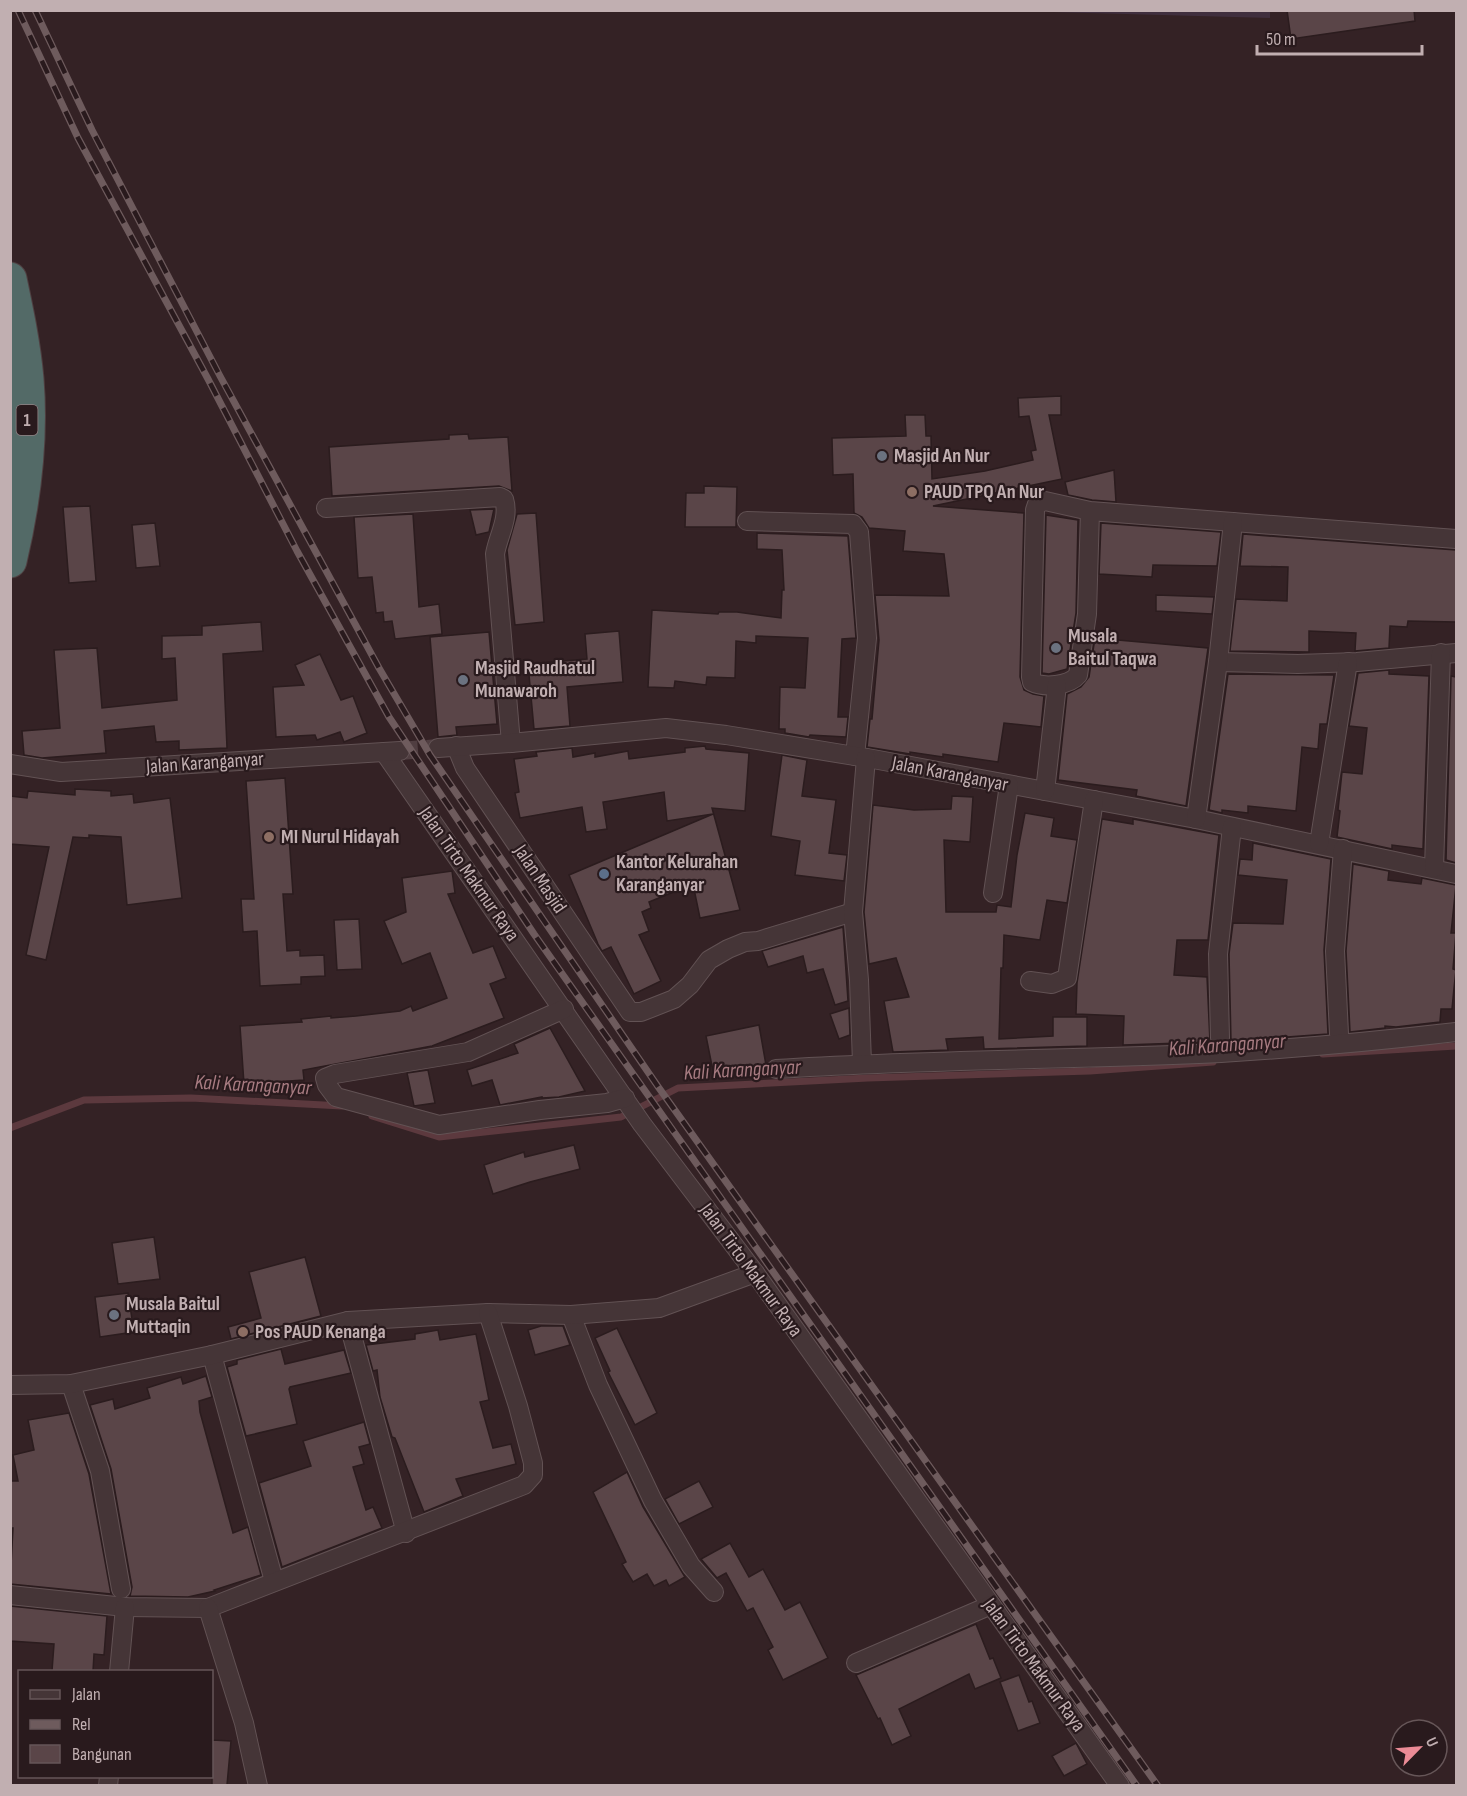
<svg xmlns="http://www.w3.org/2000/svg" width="1467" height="1796" viewBox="0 0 1467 1796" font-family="'Sofia Sans Condensed',sans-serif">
<rect width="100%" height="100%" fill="#342225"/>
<polygon fill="#402f3e" points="1270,11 1270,18 1015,11 1270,10"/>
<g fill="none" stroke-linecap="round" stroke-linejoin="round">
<g stroke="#5c393e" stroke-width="7">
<polyline points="1323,1054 1456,1046"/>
<polyline points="372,1116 439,1137 621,1117 678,1088 868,1078 1090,1071 1213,1062"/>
<polyline points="10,1128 84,1100 191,1098 342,1106"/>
</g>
</g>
<g fill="#5a4548" stroke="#2b1c1e" stroke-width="1.5">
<polygon points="1287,10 1414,10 1415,21 1291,39"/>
<polygon points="1061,396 1061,415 1049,415 1062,479 933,506 1024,513 1020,677 1024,690 1033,694 1044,696 1041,727 1004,723 998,762 943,754 943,757 910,752 910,754 867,747 870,719 872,719 879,640 875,595 949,596 944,554 903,551 905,531 869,528 862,517 854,513 853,474 833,475 832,438 906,436 905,415 925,415 926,436 931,436 932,479 985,471 1033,460 1031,451 1036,450 1029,416 1019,417 1018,398"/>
<polygon points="468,434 469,439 508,437 512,491 499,486 332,496 329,447 449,439 449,435"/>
<polygon points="1114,470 1116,502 1092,500 1068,495 1065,482"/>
<polygon points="704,486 737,487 736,527 685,527 686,493 704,493"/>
<polygon points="90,506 96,581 69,583 63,507"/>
<polygon points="494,509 489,532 476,535 470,510"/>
<polygon points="536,513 544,622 515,625 507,550 517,514"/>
<polygon points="413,514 419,607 439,604 442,634 395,639 392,621 384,622 383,612 376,613 372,577 358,578 354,517"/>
<polygon points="1046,515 1078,520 1076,613 1067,669 1049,674 1042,673"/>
<polygon points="155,523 160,566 136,568 132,525"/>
<polygon points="1101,523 1221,532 1217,566 1153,565 1152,577 1099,574"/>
<polygon points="757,533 848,536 856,638 842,639 838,717 848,717 846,737 810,735 809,737 785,733 785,729 779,729 780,687 805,688 808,638 756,636 756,643 736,641 735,678 707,677 706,685 675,681 674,688 648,687 652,610 718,614 719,612 737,612 781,618 782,590 784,590 782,550 757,549"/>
<polygon points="1243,534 1456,550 1456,622 1408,621 1407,627 1390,626 1389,648 1355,651 1356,633 1309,631 1309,652 1230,651 1236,599 1287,601 1288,567 1240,566"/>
<polygon points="1156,595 1214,597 1212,614 1156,611"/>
<polygon points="261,622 263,651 223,654 227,748 179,750 179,741 156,742 154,726 104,731 106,753 42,758 24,755 22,731 60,728 54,650 97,648 102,708 177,700 175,658 162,659 162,636 202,635 202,626"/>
<polygon points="619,631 623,682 567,687 570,726 534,729 528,664 587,659 585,634"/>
<polygon points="489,632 497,724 456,727 457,735 438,737 430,637"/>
<polygon points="1095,638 1208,648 1186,806 1136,796 1137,790 1058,780 1067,694 1081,687 1089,677"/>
<polygon points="320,654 341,700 353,696 367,733 344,742 340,732 317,740 315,735 276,737 273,687 304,685 295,665"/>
<polygon points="1389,670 1389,674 1429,676 1423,849 1392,845 1392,849 1337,837 1340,811 1338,810 1342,772 1362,774 1367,728 1349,726 1358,673"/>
<polygon points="1228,674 1334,675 1327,724 1320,724 1318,749 1302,747 1296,811 1248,806 1248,813 1222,810 1222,813 1209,810"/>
<polygon points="1451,676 1456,677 1456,863 1446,860"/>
<polygon points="705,746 706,749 749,753 745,811 712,808 740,910 700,918 693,884 649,902 651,908 642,912 649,931 639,935 661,981 634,994 611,947 602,951 598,944 569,875 713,814 667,821 664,792 603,802 607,829 586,832 582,807 520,818 515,793 519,792 514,759 537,756 536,752 572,748 573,757 595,753 595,757 628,751 629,759 685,752 685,748"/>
<polygon points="782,755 807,760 802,796 836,800 829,853 847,855 844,881 795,875 800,841 771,836"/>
<polygon points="285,778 293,894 283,894 287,951 300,950 300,956 324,955 325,976 301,977 301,984 260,986 257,931 243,932 241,899 254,899 246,781"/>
<polygon points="75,789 111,791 111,796 133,794 134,803 170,798 182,898 127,905 121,837 89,835 89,838 73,837 46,960 26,955 49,847 10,844 10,796 27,798 28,791 75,795"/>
<polygon points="952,796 973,797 970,842 944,840 946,912 996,912 997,905 1011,907 1017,855 1025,813 1054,818 1051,836 1077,840 1067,903 1047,900 1040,940 1004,935 1003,968 1001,968 999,1039 1053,1036 1053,1017 1087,1017 1087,1046 984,1049 983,1037 946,1039 948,1050 893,1052 884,1001 909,997 896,958 869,964 864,912 873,805 914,810 951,809"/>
<polygon points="1102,819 1133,824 1133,819 1219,835 1208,940 1177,940 1174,975 1207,977 1210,1042 1123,1045 1124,1016 1076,1014 1077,983"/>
<polygon points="1253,843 1331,859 1324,950 1328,1034 1231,1041 1229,954 1233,923 1283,924 1287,880 1238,875 1240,859 1252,860"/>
<polygon points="1353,864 1389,871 1388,880 1421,884 1422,878 1456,885 1451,933 1456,933 1453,969 1456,970 1454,988 1452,1009 1441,1009 1440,1022 1396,1027 1385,1026 1385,1028 1350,1032 1346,951"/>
<polygon points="452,871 455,893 448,894 473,953 493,946 506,978 490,984 504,1018 432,1046 303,1070 304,1080 244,1084 240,1026 302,1022 301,1019 331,1016 331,1018 356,1016 400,1011 411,1006 413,1011 447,998 430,953 402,964 384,921 406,912 402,878"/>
<polygon points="359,919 362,969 337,970 334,920"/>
<polygon points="843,927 848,1001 835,1005 823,969 807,973 803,956 768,967 762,951"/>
<polygon points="849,1008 850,1035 839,1039 830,1014"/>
<polygon points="759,1025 766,1065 714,1076 706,1036"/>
<polygon points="550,1028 585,1091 559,1097 542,1098 542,1097 500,1105 492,1080 472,1086 467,1070 518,1053 514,1044"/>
<polygon points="428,1070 435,1103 414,1106 407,1073"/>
<polygon points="574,1145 580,1169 530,1182 493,1194 484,1165 524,1152 525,1157"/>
<polygon points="154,1237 160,1279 118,1284 112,1243"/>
<polygon points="305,1257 321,1316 231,1339 228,1327 261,1318 249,1272"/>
<polygon points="128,1293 134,1332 100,1337 95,1297"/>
<polygon points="541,1326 563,1326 570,1345 535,1355 528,1330"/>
<polygon points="617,1328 657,1413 635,1425 608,1372 610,1371 595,1338"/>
<polygon points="438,1330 440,1340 476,1334 489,1400 480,1402 493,1448 511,1444 516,1464 456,1479 463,1496 424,1512 395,1438 392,1437 380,1397 377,1370 373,1371 366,1345 415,1339 415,1334"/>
<polygon points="281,1349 285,1364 344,1350 351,1373 290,1387 289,1389 297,1424 246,1436 227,1367 237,1364 237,1360"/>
<polygon points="206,1376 212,1397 199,1401 200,1412 233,1533 248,1527 261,1575 214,1590 215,1591 188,1597 130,1596 132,1587 111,1469 90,1405 113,1399 115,1409 150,1398 147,1388 181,1377 183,1384"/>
<polygon points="69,1413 89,1474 111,1594 10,1584 13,1528 10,1528 10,1481 18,1481 13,1455 34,1450 28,1420"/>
<polygon points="364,1422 370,1444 359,1447 364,1464 353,1467 366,1510 373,1507 382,1528 282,1567 259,1483 311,1466 303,1441"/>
<polygon points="627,1472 643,1507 685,1577 669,1586 666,1580 654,1586 647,1574 633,1582 622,1564 626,1562 593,1492"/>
<polygon points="699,1481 713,1507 679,1524 665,1499"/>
<polygon points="730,1543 749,1577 763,1569 785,1610 800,1602 828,1658 783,1680 768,1650 773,1647 753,1608 747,1611 726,1573 717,1578 701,1559"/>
<polygon points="10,1606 107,1616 104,1655 94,1654 93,1671 52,1671 54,1644 10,1641"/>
<polygon points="976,1624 990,1659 993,1658 1001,1678 975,1689 969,1674 899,1709 911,1736 892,1745 880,1718 878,1719 856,1675"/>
<polygon points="1019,1675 1029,1702 1032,1701 1040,1723 1018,1731 1000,1682"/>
<polygon points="212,1740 231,1741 227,1785 212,1785"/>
<polygon points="1076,1743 1087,1764 1064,1776 1052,1756"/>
</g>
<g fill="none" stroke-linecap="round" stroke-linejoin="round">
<polyline stroke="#503e41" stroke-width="18" stroke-dasharray="18 9" stroke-linecap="butt" points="400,751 438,748"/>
<g stroke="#625254" stroke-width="20">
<g id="street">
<path d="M326,508L500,497L504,499C510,518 498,536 495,554L511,743"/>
<path d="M1090,511L1087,614L1078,675C1069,686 1044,688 1032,682L1031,677L1035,510L1037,504L1045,501L1090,511L1456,539"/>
<polyline points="747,521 853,524 859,532 867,638 855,756"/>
<polyline points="1218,662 1298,664 1357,662 1456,653"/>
<polyline points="456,746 465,768 630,1012 641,1012 674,999 690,985 709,960 728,949 745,942 758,941 853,912"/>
<polyline points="438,748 511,743 666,728 726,735 873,759 1196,819 1456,874"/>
<polyline points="384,752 642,1124 755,1273 1120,1786"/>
<polyline points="10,764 61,772 400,751"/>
<polyline points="1045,791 1057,685"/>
<polyline points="1196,819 1218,662 1233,522"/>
<polyline points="1319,844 1348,662"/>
<polyline points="1434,868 1441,653"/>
<polyline points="993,893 1009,785"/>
<polyline points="1030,981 1052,984 1067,978 1094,800"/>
<polyline points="564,1009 468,1052 335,1074 325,1078 327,1085 336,1097 439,1125 540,1110 607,1103 625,1098"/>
<polyline points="1339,1034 1335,951 1343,849"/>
<polyline points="1220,1038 1218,954 1232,827"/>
<polyline points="862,1063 859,980 853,912 866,758"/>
<path d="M776,1069C924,1059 1073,1060 1221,1053C1300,1048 1378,1041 1456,1032"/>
<polyline points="571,1315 598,1385 653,1501 691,1566 714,1592"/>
<polyline points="348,1321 406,1533"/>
<polyline points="212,1355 274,1581"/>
<polyline points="71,1384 100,1471 121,1589"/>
<polyline points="10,1385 71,1384 212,1355 348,1321 488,1313 571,1315 659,1308 755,1273"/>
<polyline points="10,1595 125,1607 208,1608 524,1485 533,1475 533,1463 518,1406 488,1313"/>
<polyline points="208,1608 244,1723 258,1786"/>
<polyline points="856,1663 991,1605"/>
<polyline points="119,1672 125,1607"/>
<polyline points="108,1786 109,1776"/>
</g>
</g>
<g stroke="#4f3f41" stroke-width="35">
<path id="highway" d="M10,279C17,312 24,345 27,379C32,440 24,502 10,561"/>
</g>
<use href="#street" stroke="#453537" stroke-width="18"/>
<use href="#highway" stroke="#536a67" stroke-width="33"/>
<g stroke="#6e5b5d" stroke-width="7">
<g id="rail">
<polyline points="18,10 78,138 208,379 297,551 389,717 534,934 1137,1786"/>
<polyline points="35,10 92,130 220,376 379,668 430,755 659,1088 1158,1786"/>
</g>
</g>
<use href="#rail" stroke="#291a1d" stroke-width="4.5" stroke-dasharray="14" stroke-linecap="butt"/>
</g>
<g fill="#6b7280" stroke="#291a1d" stroke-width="2">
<circle cx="882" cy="456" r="6"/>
<circle cx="1056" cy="648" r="6"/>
<circle cx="463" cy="680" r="6"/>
<circle cx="114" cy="1315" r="6"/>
</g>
<g fill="#8d6e63" stroke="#291a1d" stroke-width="2">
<circle cx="912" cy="492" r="6"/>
<circle cx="269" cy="837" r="6"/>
<circle cx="243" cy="1332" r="6"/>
</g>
<circle fill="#5c6f8a" stroke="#291a1d" stroke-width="2" cx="604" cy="874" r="6"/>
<g text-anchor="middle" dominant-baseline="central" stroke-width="4.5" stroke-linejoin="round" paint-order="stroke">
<rect fill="#291a1d" stroke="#938285" stroke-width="1.5" x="16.5" y="405" width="21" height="30" rx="4.5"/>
<g font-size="18" font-weight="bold" fill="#c1afb1">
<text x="27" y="420">1</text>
</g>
<g font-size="20" font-weight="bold" fill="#c1afb1" stroke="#291a1d" text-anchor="start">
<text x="894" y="456">Masjid An Nur</text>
<text x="924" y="492">PAUD TPQ An Nur</text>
<text x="1068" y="636">Musala<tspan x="1068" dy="23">Baitul Taqwa</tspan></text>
<text x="475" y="668">Masjid Raudhatul<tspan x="475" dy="23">Munawaroh</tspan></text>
<text x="281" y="837">MI Nurul Hidayah</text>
<text x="616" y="862">Kantor Kelurahan<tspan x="616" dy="23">Karanganyar</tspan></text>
<text x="126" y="1304">Musala Baitul<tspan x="126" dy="23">Muttaqin</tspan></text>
<text x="255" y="1332">Pos PAUD Kenanga</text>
</g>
<g font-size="20" fill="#c1afb1" stroke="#291a1d">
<text transform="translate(205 763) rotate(-4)">Jalan Karanganyar</text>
<text transform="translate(950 774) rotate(11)">Jalan Karanganyar</text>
<text transform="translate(469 874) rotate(55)">Jalan Tirto Makmur Raya</text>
<text transform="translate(540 879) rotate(56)">Jalan Masjid</text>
<text transform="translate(751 1270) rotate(54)">Jalan Tirto Makmur Raya</text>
<text transform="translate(1034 1665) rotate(54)">Jalan Tirto Makmur Raya</text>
</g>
<g font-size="21" font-style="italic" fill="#a77b81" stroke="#291a1d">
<text transform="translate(1227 1045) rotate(-4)">Kali Karanganyar</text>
<text transform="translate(742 1070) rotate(-3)">Kali Karanganyar</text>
<text transform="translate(253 1085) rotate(3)">Kali Karanganyar</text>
</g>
</g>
<rect width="1467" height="1796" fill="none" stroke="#c1afb1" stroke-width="24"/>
<rect x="18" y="1670" width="195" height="108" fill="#291a1d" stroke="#665658" stroke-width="1.5"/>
<rect x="30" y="1690" width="30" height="9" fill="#453537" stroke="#665658" stroke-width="1.5"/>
<text x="72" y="1700" font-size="18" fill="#c1afb1">Jalan</text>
<rect x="30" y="1720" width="30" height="9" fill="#6e5b5d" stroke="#665658" stroke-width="1.5"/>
<text x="72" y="1730" font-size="18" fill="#c1afb1">Rel</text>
<rect x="30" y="1745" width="30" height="18" fill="#5a4548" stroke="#665658" stroke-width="1.5"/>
<text x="72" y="1760" font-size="18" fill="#c1afb1">Bangunan</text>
<g transform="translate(1419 1748) rotate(65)"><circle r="28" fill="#291a1d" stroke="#665658" stroke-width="1.5"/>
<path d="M0-4.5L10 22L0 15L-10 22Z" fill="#eb8b96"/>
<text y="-9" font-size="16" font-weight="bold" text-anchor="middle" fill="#c1afb1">U</text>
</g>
<path d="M1257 45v9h165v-9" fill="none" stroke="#c1afb1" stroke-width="3"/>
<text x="1266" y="45" font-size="18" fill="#c1afb1" stroke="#291a1d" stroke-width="4.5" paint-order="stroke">50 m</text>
</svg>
